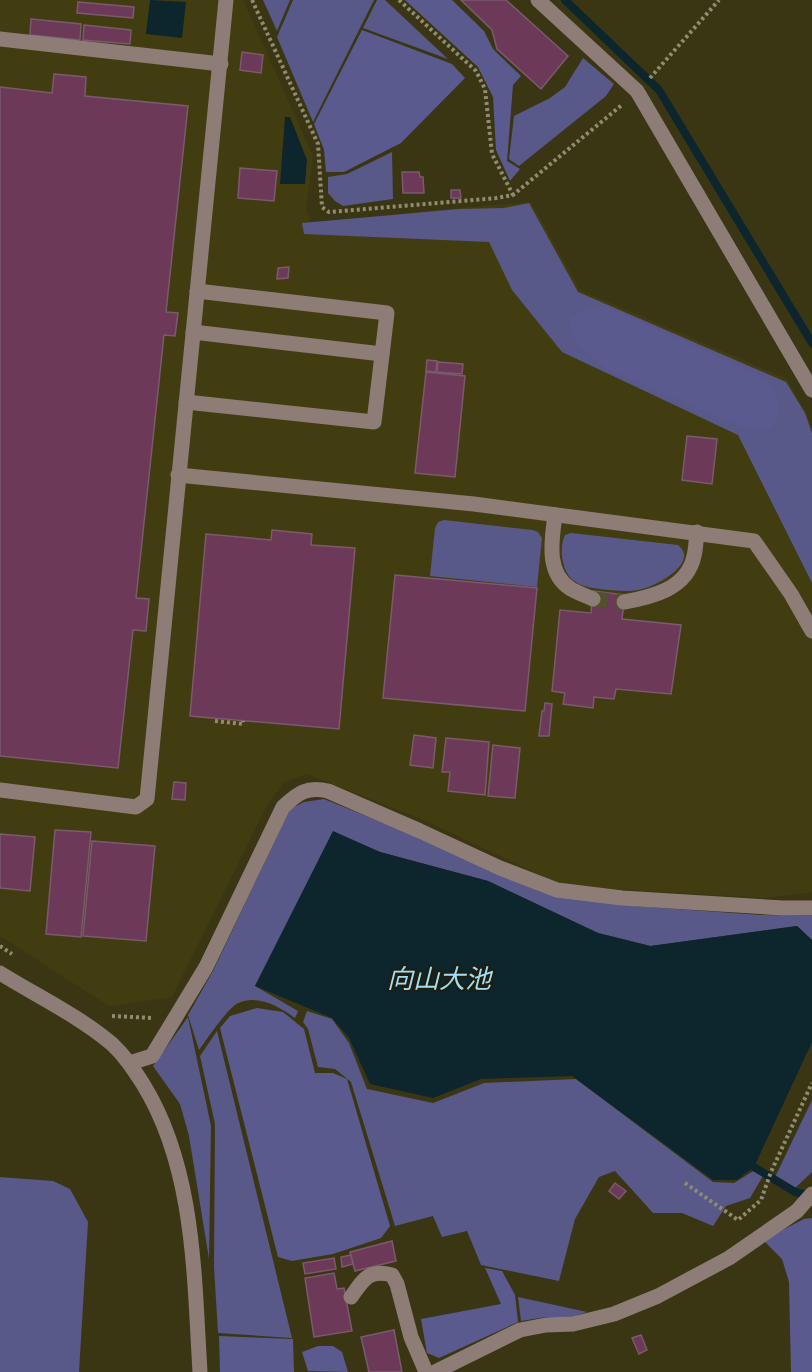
<svg xmlns="http://www.w3.org/2000/svg" width="812" height="1372" viewBox="0 0 812 1372" font-family="Jost,'Noto Sans JP',sans-serif">
<rect width="100%" height="100%" fill="#3a3613"/>
<polygon fill="#423d11" points="0,0 243,0 313,156 306,209 312,226 426,211 531,202 580,290 787,379 807,415 812,431 812,892 765,898 563,886 426,821 307,774 284,782 267,805 172,997 109,1006 0,936"/>
<g fill="#585889">
<polygon points="263,0 290,0 277,31"/>
<polygon points="293,0 374,0 313,122 277,37"/>
<polygon points="377,0 385,0 448,59 363,28"/>
<polygon points="583,58 614,84 606,96 519,166 509,159 514,116 550,98 565,87"/>
<polygon points="392,152 393,199 343,206 335,201 328,193 328,177 347,174"/>
<polygon points="529,203 578,292 786,382 805,413 812,433 812,583 738,435 562,352 512,290 489,242 304,234 302,223 459,209 504,208"/>
<polygon points="444,520 533,530 538,532 542,538 537,587 430,576 435,528 438,522"/>
<path d="M571,533L678,545C700,562 657,586 642,589C631,592 621,591 610,590C589,588 568,587 563,562C561,553 561,544 565,535Z"/>
<path d="M324,799L416,836L620,905L761,915L812,916V940L797,926L651,946L598,933L488,881L380,852L333,832L255,986L298,1011L295,1018C280,1007 258,994 238,1003C227,1009 207,1039 199,1050L188,1015L213,971L290,809L304,802Z"/>
<polygon points="307,1011 332,1019 349,1043 367,1089 433,1103 484,1083 576,1079 713,1182 734,1183 755,1170 763,1176 750,1198 726,1206 713,1226 682,1213 653,1213 615,1171 599,1177 575,1219 559,1281 481,1265 467,1231 442,1237 433,1216 395,1226 351,1082 335,1069 318,1067 308,1029 303,1022"/>
<polygon points="188,1017 211,1126 209,1259 189,1136 180,1104 153,1066"/>
<polygon points="217,1031 292,1338 218,1333 214,1267 215,1124 200,1056"/>
<polygon points="812,1100 812,1172 795,1188 775,1177"/>
<polygon points="0,1177 53,1181 70,1189 88,1222 79,1372 0,1372"/>
<polygon points="518,1297 587,1312 566,1319 546,1317 521,1321"/>
</g>
<g fill="#5a5a8f">
<polygon points="405,0 452,0 484,31 493,49 521,76 513,85 507,161 520,169 510,181 496,150 493,97 478,67"/>
<polygon points="362,30 452,64 465,78 401,143 344,172 326,172 324,150 314,124"/>
<path d="M587,307H608L767,379C780,401 785,407 770,429L750,430L606,369L582,348L570,332L571,319Z"/>
<polygon points="257,1008 283,1012 304,1029 315,1073 333,1073 347,1079 390,1226 381,1238 333,1254 292,1261 278,1257 220,1028 230,1016"/>
<polygon points="812,1218 812,1372 791,1372 789,1282 782,1259 763,1240 804,1219"/>
<polygon points="485,1268 502,1271 515,1295 518,1322 439,1358 427,1353 421,1319 501,1304"/>
<polygon points="219,1336 293,1339 294,1372 220,1372"/>
<polygon points="318,1346 333,1346 342,1352 348,1372 308,1371 302,1352"/>
</g>
<g fill="#0d252d">
<polygon points="150,0 186,2 182,38 146,34"/>
<polygon points="285,117 290,117 307,160 305,184 280,184"/>
<polygon points="333,831 380,852 488,881 598,933 650,946 797,926 812,940 812,1042 754,1167 737,1180 713,1180 572,1076 481,1079 433,1098 370,1084 349,1038 332,1018 255,986"/>
</g>
<g fill="none" stroke-linecap="round" stroke-linejoin="round">
<g stroke="#0d252d" stroke-width="8">
<polyline points="565,0 659,90 812,343"/>
<polyline points="754,1167 795,1192 812,1196"/>
</g>
</g>
<g fill="#6c3959" stroke="#7b5a6d" stroke-width="1.5">
<polygon points="461,0 506,0 568,56 541,89 497,49 492,30"/>
<polygon points="78,2 134,7 133,18 77,13"/>
<polygon points="31,19 81,24 80,40 30,35"/>
<polygon points="84,25 131,30 130,44 83,40"/>
<polygon points="242,52 263,55 261,73 240,70"/>
<polygon points="54,74 86,77 85,96 188,106 166,312 178,313 175,336 164,335 136,598 149,599 146,631 133,630 118,768 0,756 0,87 52,93"/>
<polygon points="240,168 277,171 274,201 238,198"/>
<polygon points="402,172 419,172 420,177 423,177 424,193 403,193"/>
<polygon points="451,190 460,190 461,198 451,198"/>
<polygon points="289,267 288,278 277,279 278,268"/>
<polygon points="427,360 437,361 436,372 426,371"/>
<polygon points="438,362 463,364 462,374 437,372"/>
<polygon points="426,372 465,376 455,477 415,473"/>
<polygon points="687,436 717,439 712,484 682,480"/>
<polygon points="272,530 312,534 311,545 355,548 339,729 190,716 206,534 271,540"/>
<polygon points="395,575 537,588 525,711 383,698"/>
<polygon points="593,591 625,595 622,619 681,625 671,694 616,689 614,699 594,697 593,708 563,704 565,693 552,691 560,610 591,613"/>
<polygon points="545,703 552,704 549,736 539,736 542,711 544,711"/>
<polygon points="414,735 436,738 433,768 410,765"/>
<polygon points="446,738 489,742 485,795 448,791 450,772 442,772"/>
<polygon points="493,745 520,748 515,798 488,796"/>
<polygon points="174,782 186,783 185,800 172,799"/>
<polygon points="55,830 91,832 81,937 46,934"/>
<polygon points="0,834 35,837 30,891 0,888"/>
<polygon points="92,841 155,846 146,941 83,936"/>
<polygon points="615,1183 626,1191 619,1199 609,1191"/>
<polygon points="392,1241 396,1261 355,1271 350,1252"/>
<polygon points="351,1255 353,1264 342,1267 341,1257"/>
<polygon points="334,1258 336,1269 305,1274 303,1263"/>
<polygon points="334,1273 337,1289 344,1288 352,1331 314,1337 305,1278"/>
<polygon points="394,1330 402,1372 369,1372 361,1337"/>
<polygon points="641,1335 647,1350 639,1354 632,1338"/>
</g>
<g fill="none" stroke-linecap="round" stroke-linejoin="round">
<polyline stroke="#534f2f" stroke-width="15" stroke-dasharray="15 8" stroke-linecap="butt" points="593,599 624,602"/>
<g stroke="#8f8c71" stroke-width="4" stroke-dasharray="3 3" stroke-linecap="butt">
<polyline points="252,0 318,144 322,207 329,212 496,198 513,195 623,104"/>
<polyline points="399,0 476,71 485,89 492,154 513,195"/>
<polyline points="650,78 719,0"/>
<polyline points="215,721 243,724 243,721"/>
<polyline points="0,946 12,954"/>
<polyline points="112,1016 153,1018"/>
<polyline points="685,1183 738,1220 761,1200 771,1172 812,1083"/>
</g>
<g stroke="#8e7d76" stroke-width="15">
<polyline points="538,0 637,91 812,390"/>
<polyline points="0,39 221,64"/>
<polyline points="193,332 382,354"/>
<polyline points="186,402 374,422 387,313 197,291"/>
<polyline points="178,475 474,504 754,541 791,594 812,631"/>
<path d="M555,515C552,539 545,573 571,589C578,593 586,596 593,599"/>
<path d="M624,602C652,597 687,589 694,556C696,548 696,540 697,532"/>
<polyline points="0,790 136,807 147,799 226,0"/>
<path d="M0,973C37,996 79,1016 112,1044C125,1056 134,1070 143,1084C195,1168 194,1276 200,1372"/>
<path d="M130,1063L152,1056L206,967L283,807C298,793 307,786 328,791L420,831L500,868L557,890L622,898L783,908H812"/>
<path d="M351,1297C364,1279 368,1269 392,1275L397,1284L411,1337L426,1372"/>
<polyline points="435,1372 520,1330 546,1325 573,1324 614,1314 658,1296 729,1258 797,1211 812,1194"/>
</g>
</g>
<g text-anchor="middle" dominant-baseline="central" stroke-width="4.5" stroke-linejoin="round" paint-order="stroke">
<g font-size="26" font-style="italic" fill="#a1def4" stroke="#1f1d0e">
<text x="439" y="979">向山大池</text>
</g>
</g>
</svg>
